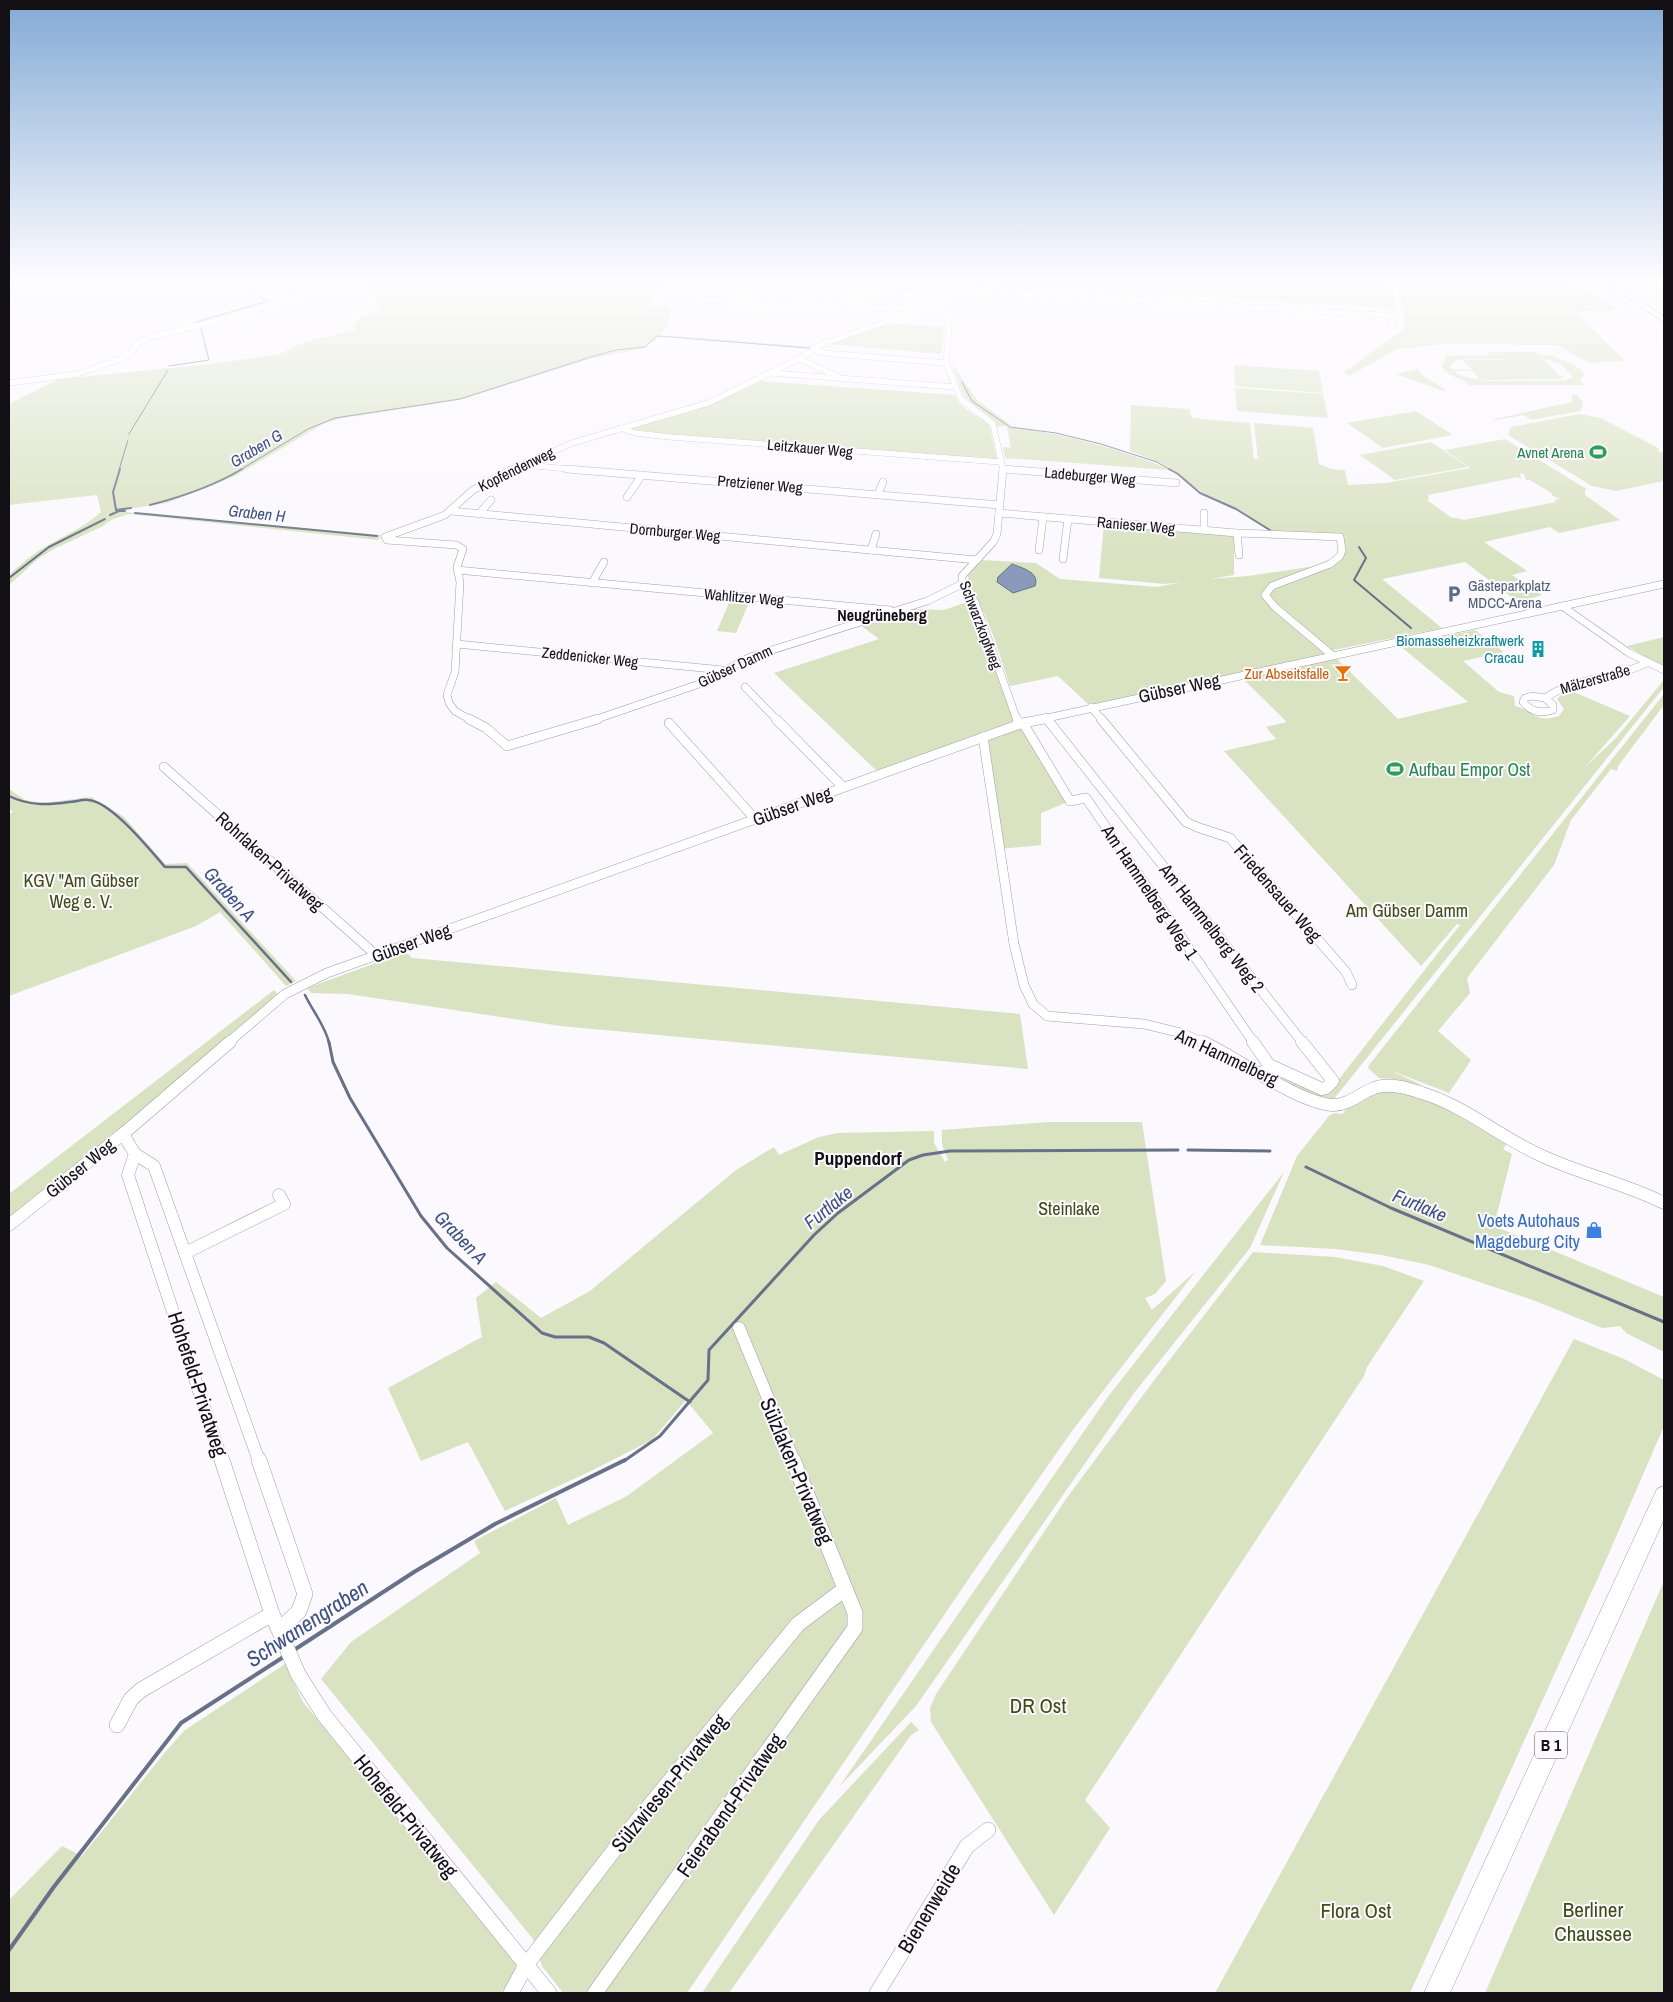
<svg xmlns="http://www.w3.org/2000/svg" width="1673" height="2002" viewBox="0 0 1673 2002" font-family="'Archivo Narrow',sans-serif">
<rect width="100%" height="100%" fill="#fbf8fe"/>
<g fill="#d9e2c1" fill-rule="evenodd">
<path d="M370,276H656L666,283L649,304L675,307L670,308L669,321L661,335L814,347L809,349L659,336L646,348L593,358L460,400L344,418L325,423L235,476L167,503L115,511L381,535L378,540L129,514L113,519L101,527L54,549L39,558L9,585V575C19,566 29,557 40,550C61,537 82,529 101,512L97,495L9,505V404L59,379L212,364L280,354L304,342L355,330L353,325L361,317L376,312L380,306L360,279Z"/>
<polygon points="982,276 1323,276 1391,280 1395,309 970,282"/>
<polygon points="1565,276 1619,310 1575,312 1625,361 1589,363 1557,345 1444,344 1397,349 1349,376 1344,372 1405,329 1398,277"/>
<polygon points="885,323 944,327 941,354 828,344"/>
<path d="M1488,352H1536L1539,355H1553C1563,364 1577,362 1584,374L1580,381L1584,385H1469C1461,377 1449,378 1442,367V363L1446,359L1444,356L1490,355ZM1464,359H1536L1463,360L1480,380L1563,379L1561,377H1567L1559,376L1544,359L1561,364L1573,377L1567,380L1558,381H1485L1462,376L1454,371H1471L1470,370L1451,369V365L1458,360Z"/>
<polygon points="951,363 978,401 1011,425 997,427 985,414 967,402"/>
<polygon points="1234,365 1319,371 1323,393 1235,386"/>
<polygon points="1417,369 1425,377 1446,390 1443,391 1396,374"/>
<path d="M757,381L955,395C960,410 978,415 989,424L997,460L635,432L629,428L710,403Z"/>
<polygon points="1235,388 1323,394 1328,418 1237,411"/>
<polygon points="1572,395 1577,395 1583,402 1581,411 1531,420 1524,415 1495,420 1492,418 1495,419 1572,402"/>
<path d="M1131,405L1189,409L1192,418L1250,423L1254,459H1258L1254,423L1313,428L1319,464L1331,469L1345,470L1348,485L1386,483L1470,468L1445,450L1505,439L1588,490H1585V495L1620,520L1559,533L1550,527L1484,542L1527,571L1512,575L1542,595L1529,599L1540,607L1529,610L1465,562L1382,579L1442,628L1329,651L1332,655L1091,707L1058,676L1010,686C998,651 989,614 967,584L969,570L981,560L1036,563L1060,579L1157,587L1183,582L1165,584L1099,578L1104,523L1234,534V575L1210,579L1248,576L1330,564L1341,556L1339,537L1278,534L1236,509L1206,495L1186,481L1180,474L1159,462L1130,451ZM1520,473L1524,474L1526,480H1530L1553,494L1551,495L1560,499L1554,500L1556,502L1464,520L1456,518H1452L1427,500L1429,499L1428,495L1518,477L1521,479ZM1012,564L1030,571L1027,589L1014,593L997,582L998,577Z"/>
<polygon points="1416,411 1453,435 1383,448 1347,423"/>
<polygon points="1579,414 1601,418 1660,449 1657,450 1664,454 1664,481 1616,491 1592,486 1508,435 1511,427"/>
<path d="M1007,427C1050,432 1090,441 1131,455C1145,460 1157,463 1170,470L1005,458L1003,447L1011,448Z"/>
<polygon points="1431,442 1468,467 1395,480 1360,455"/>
<polygon points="731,598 750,600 736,633 717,631"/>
<polygon points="970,601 1016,721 878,772 774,673 879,639 860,625 912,609 944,610"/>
<path d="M1475,630L1504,652L1463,661L1499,692L1514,696L1515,706C1533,710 1535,724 1559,716L1564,709L1557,699L1562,694L1569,690L1630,716L1585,767L1616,738L1664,680V687L1333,1100L1306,1093L1274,1074L1303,1087L1328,1093L1460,925L1457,924L1421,966L1224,751L1276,739L1266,727L1287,722L1243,679L1336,658L1398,719L1468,702L1399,645Z"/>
<polygon points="1664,637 1664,668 1627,646"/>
<polygon points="1664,694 1664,705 1618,766 1617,771 1611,769 1571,820 1554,865 1467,978 1470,993 1438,1031 1471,1060 1449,1093 1387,1069 1424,1086 1394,1079 1379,1078 1368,1068 1369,1065"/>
<polygon points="1023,723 1070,801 1041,813 1041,845 999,849 983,737"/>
<polygon points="9,789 25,800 43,803 91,797 124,817 165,864 187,863 296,981 286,986 220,912 196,926 9,996 9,814 13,812 9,808"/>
<polygon points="406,952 412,958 1020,1014 1028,1069 561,1026 348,994 311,993 307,988"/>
<polygon points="274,990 278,994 54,1184 9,1220 9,1194"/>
<polygon points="1394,1090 1435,1101 1507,1143 1503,1149 1512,1154 1494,1226 1664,1297 1664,1352 1626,1333 1620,1326 1602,1328 1533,1300 1429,1265 1382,1255 1336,1249 1260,1245 1297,1156 1329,1116 1334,1113 1342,1114 1351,1105 1369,1094"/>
<polygon points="1048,1122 1142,1122 1166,1281 1155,1294 1145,1298 1152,1310 1196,1271 1072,1431 974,1571 687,1993 563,1993 542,1966 533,1939 321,1679 351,1642 480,1553 474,1541 556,1498 568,1525 627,1496 713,1433 686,1400 652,1440 591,1471 505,1511 468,1442 421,1461 388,1388 482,1337 476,1298 496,1282 541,1318 590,1291 736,1170 774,1147 779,1155 819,1137 838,1133 934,1131 934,1143 945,1162 948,1160 942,1145 942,1130"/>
<polygon points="1284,1172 1250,1248 1134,1393 916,1706 839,1787 1107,1398"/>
<polygon points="1253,1252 1335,1257 1383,1266 1424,1281 1367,1367 1364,1376 1085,1800 1110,1828 1054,1915 931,1722 930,1708 936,1694 1066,1499 1161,1371"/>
<polygon points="1574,1339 1624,1359 1664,1380 1664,1426 1606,1560 1410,1993 1215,1993"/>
<polygon points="1664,1581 1664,1993 1485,1993"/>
<polygon points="285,1664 303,1702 516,1964 514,1975 501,1993 9,1993 9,1900 62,1846 82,1856 166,1751 185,1730"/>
<polygon points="911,1722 919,1730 911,1735 729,1993 702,1993 819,1820"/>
</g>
<path fill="#8b9ab8" stroke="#677187" d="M1012,564C1022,568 1040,572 1035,586L1013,593L997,582L998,577Z"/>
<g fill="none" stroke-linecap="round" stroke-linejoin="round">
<g stroke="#677187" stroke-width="1">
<polyline points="196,322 268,301 224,276"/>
<polyline points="169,366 209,360 201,329"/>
<polyline points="962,382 972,401 1010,427 1056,433 1101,444 1157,462 1171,470"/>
<polyline points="129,434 168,370"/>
<polyline points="119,470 128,440"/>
<polyline points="240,470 308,429 335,418 460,399 594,356 616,350 645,347 657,336 809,348"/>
</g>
<g stroke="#677187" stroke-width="2">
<polyline points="120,469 113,492 116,510 131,508"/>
<polyline points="1169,469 1178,474 1200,493 1236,509 1273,532"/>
<path d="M150,505C181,497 214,486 242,469"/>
<polyline points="135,513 377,536"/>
<polyline points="110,515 119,511 125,511"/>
<polyline points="1359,547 1366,558 1354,580 1411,628"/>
<polyline points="9,578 49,547 105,519"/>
</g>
<g stroke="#677187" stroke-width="2.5">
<path d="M9,796C29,806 48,805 69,802C75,802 82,799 88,800C111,801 150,850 165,867H186L291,982"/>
<path d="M305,995C312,1010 326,1027 329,1043"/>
</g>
<g stroke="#677187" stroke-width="3">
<polyline points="329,1042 333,1062 350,1098 421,1216 447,1248 542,1333 555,1337 589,1337 604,1343 690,1402"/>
<polyline points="1188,1150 1270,1151"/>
<polyline points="1306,1167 1391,1208 1664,1322"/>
<polyline points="624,1461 660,1436 708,1380 709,1350 814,1235 838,1213 909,1160 923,1155 950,1151 1178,1150"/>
</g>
<g stroke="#677187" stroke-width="4">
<polyline points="294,1650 414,1572 495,1524 625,1460"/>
<polyline points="9,1950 53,1888 181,1723 285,1656"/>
</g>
<g stroke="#a39cab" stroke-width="6">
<g id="minor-far4">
<polyline points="272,276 306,294"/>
<polyline points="978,276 955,289 944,300 949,330 946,363 961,399 993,424 1003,470"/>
<polyline points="1657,276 1664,283"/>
<polyline points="955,289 1396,316"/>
<polyline points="650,304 675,280 687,276"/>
<polyline points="913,309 700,300 712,280 947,296"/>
<polyline points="1391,326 1399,308 1394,276"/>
<polyline points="813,349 823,353 946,363"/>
<polyline points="799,359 837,376"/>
<polyline points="772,373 955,387"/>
<polyline points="9,383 77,374 120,359 132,352 138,343 152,337 231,317 364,276"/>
<polyline points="620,428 635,433 670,437 1001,462"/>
<polyline points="526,462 535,466 582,470"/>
<polyline points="1003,469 1015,470"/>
<polyline points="511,470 572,443 708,403 799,359 820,345 933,305 943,304"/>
</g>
</g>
<g stroke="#a39cab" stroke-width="8">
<g id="minor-far3">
<polyline points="567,469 1000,505"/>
<polyline points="1003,469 997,534 994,541 962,576 962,584 975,602 1017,720"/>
<polyline points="1003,469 1176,483"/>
<polyline points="878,494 883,482"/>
<polyline points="627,497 642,475"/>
<polyline points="451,511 977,560"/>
<polyline points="999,513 1237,533 1340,537 1342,550 1340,556 1330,564 1272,586 1265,595 1275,607 1332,655"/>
<polyline points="1204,513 1204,530"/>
<polyline points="479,514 491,500"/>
<polyline points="1237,533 1239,555"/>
<polyline points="871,550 876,534"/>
<polyline points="1039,550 1043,517"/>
<polyline points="1063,559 1068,519"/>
<polyline points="457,570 890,610"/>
<polyline points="592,583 604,562"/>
<polyline points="1562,606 1629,653 1664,670"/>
<polyline points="457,644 723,670"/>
<polyline points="745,687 777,720"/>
<path d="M1532,696L1545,698L1553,705V710C1541,714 1531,712 1523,702L1525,698Z"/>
<path d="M1545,698C1576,677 1614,679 1647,663"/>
<polyline points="1091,707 1102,720"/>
<polyline points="1046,717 1048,720"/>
<polyline points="471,720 455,711 449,703 447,695 455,672 460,582 457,567 463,549 456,545 387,540 385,537 445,515 473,490 513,469"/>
<polyline points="594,720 702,683 750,657 927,601 962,584"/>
<polyline points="1038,720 1664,584"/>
</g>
</g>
<g stroke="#a39cab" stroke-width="10">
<g id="minor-far2">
<polyline points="469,719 486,728 507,746 598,719"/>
<polyline points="776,719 843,787"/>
<polyline points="1017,719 1019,724"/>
<polyline points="1047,719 1303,1043"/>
<polyline points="1101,719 1186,822 1197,827 1230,838 1346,972 1352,985"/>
<polyline points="669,723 755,819"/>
<polyline points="1023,723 1070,801 1086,798 1254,1043"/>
<polyline points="983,737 1014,944 1024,985 1033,1004 1047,1016 1144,1024 1181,1033 1205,1043"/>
<polyline points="164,767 376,955"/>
<polyline points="228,1043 285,994 327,973 1023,723 1044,719"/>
</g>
</g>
<g stroke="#a39cab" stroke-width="13">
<g id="minor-far1">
<path d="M1203,1042C1237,1058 1297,1102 1332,1105C1348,1106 1360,1093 1374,1088C1389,1082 1408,1088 1422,1093C1465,1106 1500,1137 1540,1155C1580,1174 1624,1183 1664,1203"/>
<polyline points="1253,1042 1269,1065 1265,1071"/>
<polyline points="1269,1065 1322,1089 1326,1088 1333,1081 1302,1042"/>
<polyline points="123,1134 135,1154 128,1175 222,1461"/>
<polyline points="135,1154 154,1166 259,1461"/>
<polyline points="9,1225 123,1134 230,1042"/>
<polyline points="185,1253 284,1204 279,1195"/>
<polyline points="739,1328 794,1461"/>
</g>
</g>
<g stroke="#a39cab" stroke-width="16">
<g id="minor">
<polyline points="222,1460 272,1614 298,1674 324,1715 549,1993"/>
<polyline points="259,1460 305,1594 299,1611 280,1629"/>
<polyline points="117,1725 131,1699 141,1690 272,1614"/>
<polyline points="511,1993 526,1965 628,1832 798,1624 845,1589"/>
<polyline points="595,1993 855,1628 855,1613 793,1460"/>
<polyline points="877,1993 967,1846 988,1830"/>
</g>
</g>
<g stroke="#a39cab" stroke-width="2">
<polygon id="tertiary" points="1596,276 1603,276 1664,317 1664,322"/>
</g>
<g stroke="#a39cab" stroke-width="1">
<polygon id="primary" points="1664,1486 1664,1519 1450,1993 1424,1993 1657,1489"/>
</g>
<use href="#minor-far4" stroke="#fff" stroke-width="5.5"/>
<use href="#minor-far3" stroke="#fff" stroke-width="7"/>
<use href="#minor-far2" stroke="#fff" stroke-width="9"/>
<use href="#minor-far1" stroke="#fff" stroke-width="12"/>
<use href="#minor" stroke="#fff" stroke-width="15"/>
<use href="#tertiary" fill="#fff" fill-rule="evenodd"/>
<use href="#primary" fill="#fff" fill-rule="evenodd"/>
</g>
<linearGradient id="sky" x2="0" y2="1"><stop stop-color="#83aad5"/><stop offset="0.5" stop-color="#fdfcff"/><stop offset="1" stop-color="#fdfcff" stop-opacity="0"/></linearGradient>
<rect width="1673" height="557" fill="url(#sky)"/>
<defs>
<g id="stadium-bare" transform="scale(1.35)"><path d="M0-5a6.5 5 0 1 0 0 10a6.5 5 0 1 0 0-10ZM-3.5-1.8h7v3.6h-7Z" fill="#2e9e5b" stroke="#fbf8fe" stroke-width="2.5" paint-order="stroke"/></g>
<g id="parking-bare" transform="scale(1.35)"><path d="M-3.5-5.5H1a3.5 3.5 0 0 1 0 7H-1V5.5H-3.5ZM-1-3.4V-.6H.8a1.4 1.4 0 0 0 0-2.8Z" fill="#5c6f8a" stroke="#fbf8fe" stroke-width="2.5" paint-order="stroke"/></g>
<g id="building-bare" transform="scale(1.35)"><path d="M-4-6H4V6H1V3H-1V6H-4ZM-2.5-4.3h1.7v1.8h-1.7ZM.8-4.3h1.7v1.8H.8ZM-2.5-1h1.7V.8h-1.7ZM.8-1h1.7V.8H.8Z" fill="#0f9aa8" stroke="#fbf8fe" stroke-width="2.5" paint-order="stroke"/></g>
<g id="bar-bare" transform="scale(1.35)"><path d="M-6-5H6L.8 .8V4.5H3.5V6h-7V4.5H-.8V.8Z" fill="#e8710a" stroke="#fbf8fe" stroke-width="2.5" paint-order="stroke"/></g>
<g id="shop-bare" transform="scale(1.35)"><path d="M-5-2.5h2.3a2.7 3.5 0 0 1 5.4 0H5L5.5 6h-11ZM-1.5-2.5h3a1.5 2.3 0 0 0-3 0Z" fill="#3f7fe0" stroke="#fbf8fe" stroke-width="2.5" paint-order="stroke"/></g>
</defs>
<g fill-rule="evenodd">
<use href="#stadium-bare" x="1598" y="452"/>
<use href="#parking-bare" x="1454" y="594"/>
<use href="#building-bare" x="1538" y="649"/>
<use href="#bar-bare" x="1343" y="673"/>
<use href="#stadium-bare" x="1395" y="769"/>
<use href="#shop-bare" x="1594" y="1230"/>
</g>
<g text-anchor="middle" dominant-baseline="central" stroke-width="4" stroke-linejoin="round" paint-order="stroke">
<g font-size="15" fill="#121015" stroke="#fbf8fe">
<text transform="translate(810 448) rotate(5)">Leitzkauer Weg</text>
<text transform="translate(516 469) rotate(-26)">Kopfendenweg</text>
<text transform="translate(1090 476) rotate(5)">Ladeburger Weg</text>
<text transform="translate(760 484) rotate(5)">Pretziener Weg</text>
<text transform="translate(1136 525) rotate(5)">Ranieser Weg</text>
<text transform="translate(675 532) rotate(5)">Dornburger Weg</text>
<text transform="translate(744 597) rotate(5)">Wahlitzer Weg</text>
<text transform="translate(981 625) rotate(69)">Schwarzkopfweg</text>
<text transform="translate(590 657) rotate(6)">Zeddenicker Weg</text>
<text transform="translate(735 666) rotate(-25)">Gübser Damm</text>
<text transform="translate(1595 679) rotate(-16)">Mälzerstraße</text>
</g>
<g font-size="15" fill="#27864d" stroke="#fbf8fe" text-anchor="end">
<text x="1584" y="452">Avnet Arena</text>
</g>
<g font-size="15" fill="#4e5e75" stroke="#fbf8fe" text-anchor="start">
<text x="1468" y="585">Gästeparkplatz<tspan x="1468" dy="17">MDCC-Arena</tspan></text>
</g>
<g font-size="15" fill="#0d838f" stroke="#fbf8fe" text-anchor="end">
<text x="1524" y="640">Biomasseheizkraftwerk<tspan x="1524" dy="17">Cracau</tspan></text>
</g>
<g font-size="15" fill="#c56008" stroke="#fbf8fe" text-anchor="end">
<text x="1329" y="673">Zur Abseitsfalle</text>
</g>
<g font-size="16" font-style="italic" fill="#3c527e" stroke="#fbf8fe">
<text transform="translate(256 448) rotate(-31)">Graben G</text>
<text transform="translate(257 513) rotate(6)">Graben H</text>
</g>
<g font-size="16" font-weight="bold" fill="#121015" stroke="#fbf8fe">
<text x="882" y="615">Neugrüneberg</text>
</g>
<rect fill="#fbf8fe" stroke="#58565b" stroke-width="1" x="1535" y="1731.5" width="32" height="27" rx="4"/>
<g font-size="16" font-weight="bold" fill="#121015">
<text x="1551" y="1745">B 1</text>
</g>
<g font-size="18" fill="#121015" stroke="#fbf8fe">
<text transform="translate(1179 688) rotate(-12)">Gübser Weg</text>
<text transform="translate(792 806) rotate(-20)">Gübser Weg</text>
<text transform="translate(270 861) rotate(42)">Rohrlaken-Privatweg</text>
<text transform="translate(1150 892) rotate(56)">Am Hammelberg Weg 1</text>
<text transform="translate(1278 893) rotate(49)">Friedensauer Weg</text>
<text transform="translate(1212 928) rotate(52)">Am Hammelberg Weg 2</text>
<text transform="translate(411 943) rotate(-20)">Gübser Weg</text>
<text transform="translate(1227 1057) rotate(25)">Am Hammelberg</text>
<text transform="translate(80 1168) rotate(-39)">Gübser Weg</text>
</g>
<g font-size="18" fill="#27864d" stroke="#fbf8fe" text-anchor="start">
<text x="1409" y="769">Aufbau Empor Ost</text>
</g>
<g font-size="18" fill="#414b14" stroke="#fbf8fe">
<text x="81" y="880">KGV "Am Gübser<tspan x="81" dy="21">Weg e. V.</tspan></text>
<text x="1407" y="910">Am Gübser Damm</text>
<text x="1069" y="1208">Steinlake</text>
</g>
<g font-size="18" fill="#366cbe" stroke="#fbf8fe" text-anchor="end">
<text x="1580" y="1220">Voets Autohaus<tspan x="1580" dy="21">Magdeburg City</tspan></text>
</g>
<g font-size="19" font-style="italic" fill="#3c527e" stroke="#fbf8fe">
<text transform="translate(230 894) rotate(48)">Graben A</text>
<text transform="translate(1420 1205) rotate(23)">Furtlake</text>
<text transform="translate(828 1207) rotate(-39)">Furtlake</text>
<text transform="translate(461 1237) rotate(46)">Graben A</text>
</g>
<g font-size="19" font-weight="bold" fill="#121015" stroke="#fbf8fe">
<text x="858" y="1158">Puppendorf</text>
</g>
<g font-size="21" fill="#121015" stroke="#fbf8fe">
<text transform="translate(198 1384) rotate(72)">Hohefeld-Privatweg</text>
<text transform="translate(797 1471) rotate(67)">Sülzlaken-Privatweg</text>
<text transform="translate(669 1783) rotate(-51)">Sülzwiesen-Privatweg</text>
<text transform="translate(730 1805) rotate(-55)">Feierabend-Privatweg</text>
<text transform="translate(406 1816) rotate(51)">Hohefeld-Privatweg</text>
<text transform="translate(929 1908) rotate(-59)">Bienenweide</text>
</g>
<g font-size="21" fill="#414b14" stroke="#fbf8fe">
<text x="1038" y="1705">DR Ost</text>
<text x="1593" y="1909">Berliner<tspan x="1593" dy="24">Chaussee</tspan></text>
<text x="1356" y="1910">Flora Ost</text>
</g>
<g font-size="22" font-style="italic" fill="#3c527e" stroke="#fbf8fe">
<text transform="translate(307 1623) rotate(-33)">Schwanengraben</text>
</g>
</g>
<rect width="1673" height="2002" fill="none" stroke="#121015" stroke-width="20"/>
</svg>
